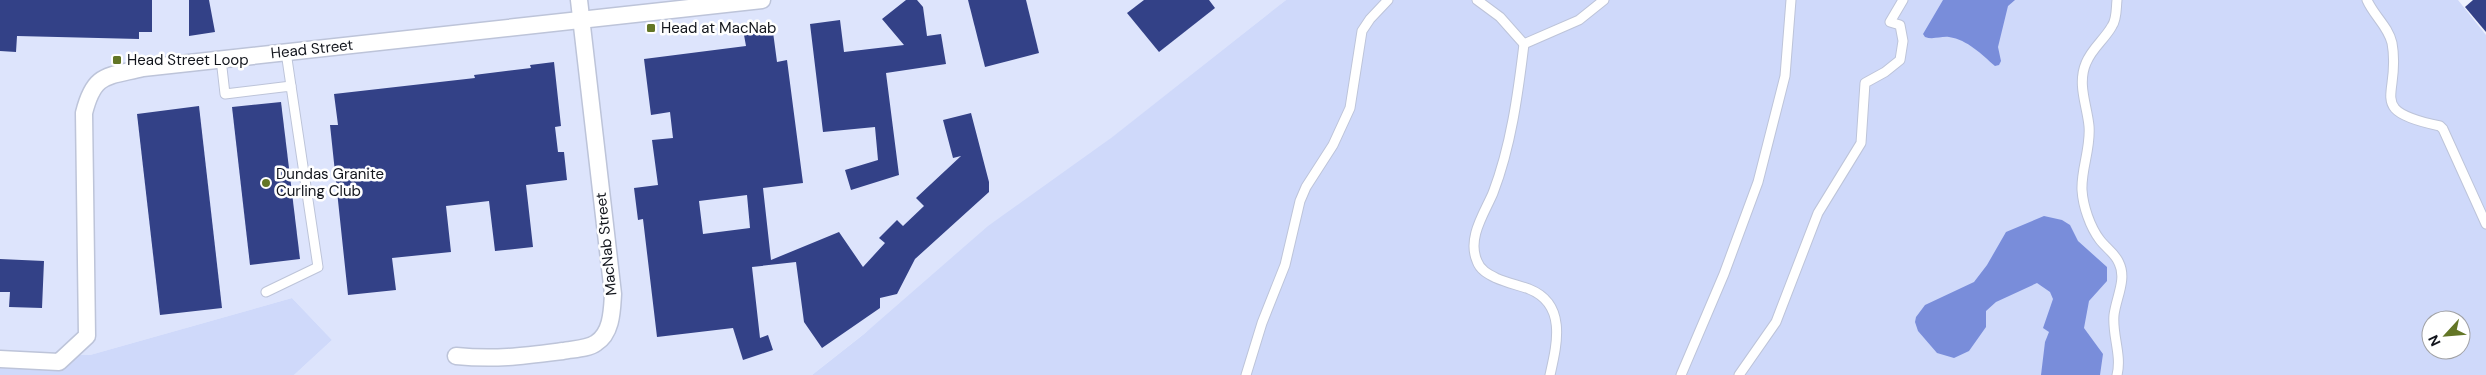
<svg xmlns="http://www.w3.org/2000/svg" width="2486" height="375" viewBox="0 0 2486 375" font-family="'DM Sans',sans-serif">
<rect width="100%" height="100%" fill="#edf1fe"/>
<polygon fill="#dde4fc" points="0,0 1286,0 812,375 294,375 332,340 292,298 90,355 0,352"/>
<g fill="#cfd9fa" fill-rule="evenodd">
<path d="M1286,0H2458L2486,35V375H812L864,334L988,226L1111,138ZM2431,320H2461V350H2431Z"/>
<polygon points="292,298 332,340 294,375 0,375 0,352 90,355"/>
</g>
<g fill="#798dda">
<path d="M1943,0H2015L2008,6L1998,47L2001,61L1999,65L1995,66C1981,54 1968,40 1949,37C1941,36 1933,40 1925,37L1923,34Z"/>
<polygon points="2044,216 2062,220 2070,225 2078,241 2107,267 2107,281 2089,301 2084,328 2103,354 2100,375 2041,375 2045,342 2049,332 2043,328 2053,299 2050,292 2037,283 1996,302 1986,311 1986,327 1969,351 1954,358 1937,353 1918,331 1915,322 1916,317 1925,305 1974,282 1987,265 2006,232"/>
</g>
<g fill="#334187" fill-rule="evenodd">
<polygon points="0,0 152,0 152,32 139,32 139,39 17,36 16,52 0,51"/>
<polygon points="189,0 209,0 215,32 189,36"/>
<polygon points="906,0 917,0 923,7 927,36 941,34 946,64 886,73 899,175 851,190 845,170 878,160 875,127 823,132 810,24 840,20 844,52 904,45 882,19"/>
<polygon points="968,0 1026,0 1039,53 985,67"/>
<polygon points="1144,0 1209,0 1215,8 1159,52 1127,13"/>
<polygon points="2473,0 2486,0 2486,32 2465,7"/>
<path d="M773,32L777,62L787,60L803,183L763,188L771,260L839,232L863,267L885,243L879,238L897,220L903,226L924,206L916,198L961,156L953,158L943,120L971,113L989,182V192L915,259L897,294L880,298V308L822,348L804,322L796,262L752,267L760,338L768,335L773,350L743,360L733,328L657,337L643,219L638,220L634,188L658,185L652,140L673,138L670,112L651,115L644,59L746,46L744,35ZM747,195L750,228L703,234L699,201Z"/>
<polygon points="554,62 561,126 555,127 558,152 564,152 567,180 526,185 533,247 495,251 489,201 446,206 451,252 392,258 396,290 348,295 330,125 338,125 334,94 475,78 474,75 531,68 530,65"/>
<polygon points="281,102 300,259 250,265 232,107"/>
<polygon points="199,106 222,308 160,315 137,114"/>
<polygon points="0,259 44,261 42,308 9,307 10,292 0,292"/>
</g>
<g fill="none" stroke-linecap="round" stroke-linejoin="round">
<g stroke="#bdc4d9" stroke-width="11">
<g id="service">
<polyline points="1477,0 1500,17 1524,44 1579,20 1604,0"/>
<path d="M2117,0C2116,8 2117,19 2112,26C2105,39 2092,48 2086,63C2077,84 2087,105 2089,126C2091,148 2081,169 2082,190C2083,206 2090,227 2100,240C2106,248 2115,253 2119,263C2127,279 2116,298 2114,315C2112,335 2122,355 2117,375"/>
<path d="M2367,0C2374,16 2388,26 2392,43C2402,96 2363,110 2440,126L2443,129L2486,224"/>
<path d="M1524,44C1518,94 1511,146 1493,193C1484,214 1467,238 1477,261C1480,270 1488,274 1496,278C1507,283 1518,285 1529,289C1567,304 1557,344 1550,375"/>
<polyline points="286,52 291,86"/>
<polyline points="221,59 225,94 291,86 318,267 266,292"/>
<polyline points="1246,375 1262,323 1285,265 1300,201 1306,187 1333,145 1350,108 1362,31 1370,19 1388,0"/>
<polyline points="1681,375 1724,274 1758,182 1785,76 1791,0"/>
<polyline points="1739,375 1776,322 1818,213 1861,143 1865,83 1885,72 1900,60 1903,41 1900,25 1890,22 1903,0"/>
</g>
</g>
<g stroke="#bdc4d9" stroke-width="19">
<g id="minor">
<path d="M456,356C496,360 524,356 563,351C573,349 588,349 596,343C612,333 612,310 613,294L579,0"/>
<path d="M0,359L59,362L87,336L84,113C94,73 106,77 143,68L762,0"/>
</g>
</g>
<use href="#service" stroke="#fff" stroke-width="9"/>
<use href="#minor" stroke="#fff" stroke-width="16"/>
</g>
<g fill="#637626" stroke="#fff" stroke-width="2">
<rect x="646" y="23" width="10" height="10" rx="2.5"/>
<rect x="112" y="55" width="10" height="10" rx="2.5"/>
<circle cx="266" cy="183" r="5"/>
</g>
<g text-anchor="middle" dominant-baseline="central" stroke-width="5" stroke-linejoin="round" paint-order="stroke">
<g font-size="15" fill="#12151c" stroke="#fff" text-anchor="start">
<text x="661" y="28">Head at MacNab</text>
<text x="127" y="60">Head Street Loop</text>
<text x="276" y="174">Dundas Granite<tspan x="276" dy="17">Curling Club</tspan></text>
</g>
<g font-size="15" fill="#12151c" stroke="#fff">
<text transform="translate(312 49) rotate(-6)">Head Street</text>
<text transform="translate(606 244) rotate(-96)">MacNab Street</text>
</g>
</g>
<g transform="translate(2446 335) rotate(244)"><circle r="24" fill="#ffffff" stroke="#a0a1a4"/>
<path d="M0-4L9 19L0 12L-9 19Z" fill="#637626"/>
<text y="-8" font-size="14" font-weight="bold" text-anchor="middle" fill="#12151c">N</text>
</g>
</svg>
